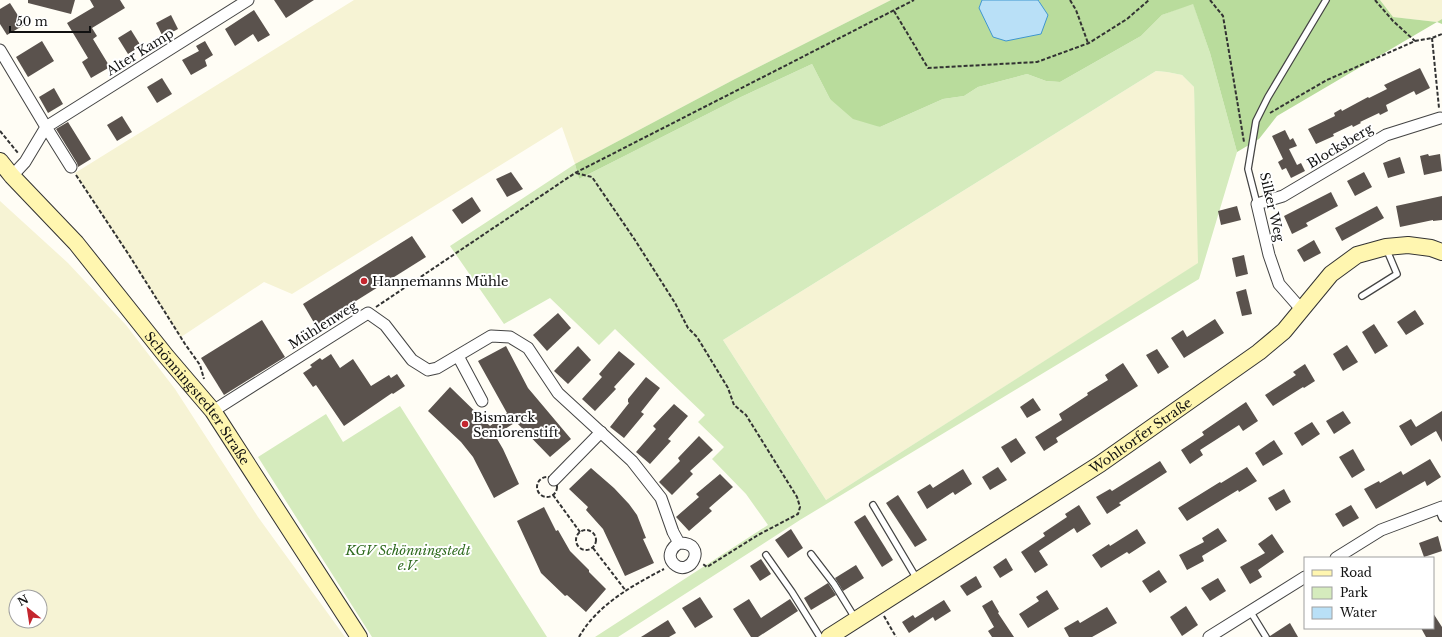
<svg xmlns="http://www.w3.org/2000/svg" width="1442" height="637" viewBox="0 0 1442 637" font-family="'Libre Baskerville',serif">
<rect width="100%" height="100%" fill="#fffdf5"/>
<g fill="#f6f3d4" fill-rule="evenodd">
<polygon points="354,0 891,0 733,80 575,164 562,127 292,294 264,282 181,337 75,173"/>
<polygon points="1380,0 1442,0 1442,19 1437,22 1392,17"/>
<polygon points="1156,71 1167,72 1182,75 1194,87 1199,263 826,500 723,340"/>
<path d="M0,201L68,263L126,325L175,389L258,517L345,637H0ZM16,597H40V621H16Z"/>
</g>
<g fill="#d5ebbd" fill-rule="evenodd">
<path d="M1193,3L1210,53L1237,152L1199,279L800,520L618,637H595L768,525L746,494L712,459L724,447L698,422L705,415L615,329L599,345L550,298L504,324L450,246L575,164L579,179L741,97L812,64L830,99L880,127L943,99L964,96L978,87L1027,74L1046,81L1060,82L1141,36L1162,15ZM1156,71L1167,72L1182,75L1194,87L1198,263L826,500L723,340Z"/>
<polygon points="400,406 547,637 372,637 258,457 326,414 343,442"/>
</g>
<polygon fill="#b9dc9c" points="891,0 982,0 979,8 1040,2 1038,0 1380,0 1393,17 1437,22 1442,19 1442,24 1437,22 1277,116 1259,139 1237,152 1210,53 1193,4 1162,15 1141,36 1060,82 1046,81 1027,74 978,87 964,96 943,99 880,127 853,119 830,99 812,64 741,97 579,179 575,164 733,80"/>
<polygon fill="#b9e0f7" stroke="#3f96cf" points="982,0 1038,0 1048,15 1041,34 1006,41 993,37 979,8"/>
<g fill="#5a524d">
<polygon points="28,0 75,0 71,14 28,3"/>
<polygon points="90,0 120,0 125,8 92,28 97,36 93,39 110,67 91,78 82,62 88,58 67,23 94,7"/>
<polygon points="274,0 314,0 286,18"/>
<polygon points="10,3 24,25 7,35 0,24 0,9"/>
<polygon points="254,10 270,35 258,42 253,34 235,46 225,29"/>
<polygon points="171,15 178,29 163,37 156,23"/>
<polygon points="131,30 141,46 128,54 118,38"/>
<polygon points="42,41 54,61 28,77 16,57"/>
<polygon points="205,41 213,55 205,60 207,66 191,75 182,60 199,51 196,46"/>
<polygon points="1420,68 1430,88 1416,95 1414,91 1386,105 1388,111 1380,115 1379,113 1360,122 1361,123 1353,127 1352,125 1333,134 1334,136 1316,144 1308,129 1335,116 1334,113 1341,109 1342,111 1368,97 1369,98 1387,89 1384,85"/>
<polygon points="162,78 172,94 157,103 147,87"/>
<polygon points="54,88 63,104 48,113 39,97"/>
<polygon points="122,116 132,132 117,141 107,125"/>
<polygon points="68,122 91,159 78,167 77,163 56,129"/>
<polygon points="1285,130 1290,140 1293,138 1297,146 1289,149 1297,165 1301,163 1305,171 1291,178 1286,168 1282,170 1278,162 1283,159 1272,136"/>
<polygon points="1428,154 1429,156 1440,154 1442,171 1424,175 1420,156"/>
<polygon points="1400,157 1405,173 1388,178 1383,163"/>
<polygon points="511,172 523,189 507,197 496,179"/>
<polygon points="1364,172 1372,187 1355,196 1347,181"/>
<polygon points="1331,192 1338,206 1306,223 1308,226 1292,234 1284,216"/>
<polygon points="1442,196 1442,220 1433,221 1433,220 1400,227 1396,206"/>
<polygon points="472,197 481,211 462,224 452,210"/>
<polygon points="1237,206 1241,220 1221,225 1218,211"/>
<polygon points="1377,206 1384,218 1342,241 1335,228"/>
<polygon points="412,236 426,257 316,326 303,304"/>
<polygon points="1314,240 1321,253 1304,262 1297,250"/>
<polygon points="1244,255 1248,274 1236,277 1232,258"/>
<polygon points="1246,289 1252,314 1242,316 1236,292"/>
<polygon points="1415,310 1424,324 1406,335 1397,322"/>
<polygon points="558,313 571,328 547,351 533,335"/>
<polygon points="1215,319 1224,333 1184,358 1171,338 1183,330 1187,337"/>
<polygon points="262,320 285,357 224,395 201,358"/>
<polygon points="1374,324 1388,346 1375,354 1362,332"/>
<polygon points="1347,345 1358,362 1343,371 1333,354"/>
<polygon points="506,346 528,388 571,439 550,457 516,422 505,429 496,437 503,449 519,484 494,498 473,457 461,442 428,411 450,387 490,426 507,413 478,361"/>
<polygon points="578,346 591,360 568,384 554,371"/>
<polygon points="1157,349 1169,367 1158,374 1146,355"/>
<polygon points="619,351 635,364 614,387 616,389 595,411 582,399 602,377 599,374"/>
<polygon points="331,354 340,368 353,359 371,386 389,375 391,378 397,374 405,386 393,394 392,393 344,426 316,385 313,387 303,373 312,367 310,365 320,358 322,360"/>
<polygon points="1123,363 1138,386 1056,438 1058,442 1044,451 1035,437 1062,420 1059,414 1088,395 1087,393 1108,380 1105,375"/>
<polygon points="1305,364 1315,381 1304,388 1303,387 1273,406 1265,395 1296,375 1293,372"/>
<polygon points="646,377 660,388 641,412 644,414 624,438 610,427 629,403 628,402 628,399"/>
<polygon points="1033,398 1041,410 1027,418 1020,407"/>
<polygon points="1246,402 1258,421 1243,431 1239,425 1200,450 1203,455 1190,464 1181,450 1204,435 1202,432"/>
<polygon points="674,404 688,416 668,439 671,441 650,464 636,452 656,429 653,426"/>
<polygon points="1343,411 1351,423 1334,434 1326,421"/>
<polygon points="1442,411 1442,442 1436,431 1411,446 1399,426 1411,419 1416,427"/>
<polygon points="1312,422 1320,434 1302,446 1294,433"/>
<polygon points="699,436 713,450 690,471 693,474 672,495 659,482 680,461 678,458"/>
<polygon points="1016,438 1026,453 1011,463 1001,447"/>
<polygon points="1274,440 1283,454 1263,466 1255,453"/>
<polygon points="1353,449 1365,470 1352,478 1339,457"/>
<polygon points="1430,459 1441,477 1427,486 1425,481 1376,509 1364,489 1379,481 1380,483 1401,471 1403,475"/>
<polygon points="1160,461 1167,472 1119,503 1121,505 1107,514 1096,497 1110,489 1112,491"/>
<polygon points="998,467 1007,480 990,490 982,477"/>
<polygon points="1247,467 1257,481 1239,492 1238,490 1187,521 1178,508 1220,482 1221,483"/>
<polygon points="591,468 614,488 629,504 637,515 646,538 643,539 654,563 625,576 603,529 586,510 588,507 569,489"/>
<polygon points="963,469 972,484 955,495 953,492 927,509 917,492 930,484 933,488"/>
<polygon points="720,474 733,487 709,508 712,511 689,531 676,517 699,497 696,494"/>
<polygon points="1284,489 1291,502 1276,511 1268,498"/>
<polygon points="898,495 927,540 915,547 886,503"/>
<polygon points="1079,505 1091,524 1077,533 1074,528 1039,551 1048,565 1035,573 1021,552 1045,536 1043,533 1067,517 1065,514"/>
<polygon points="1351,505 1359,518 1343,527 1335,514"/>
<polygon points="544,507 556,531 558,530 570,551 589,570 589,572 606,589 586,612 567,595 565,596 541,573 517,521"/>
<polygon points="865,515 893,560 882,567 854,522"/>
<polygon points="1218,528 1227,541 1202,556 1204,561 1187,570 1179,555 1204,542 1202,538"/>
<polygon points="791,529 803,548 788,558 775,540"/>
<polygon points="1137,529 1146,543 1129,554 1127,552 1101,568 1092,555 1109,544 1110,546"/>
<polygon points="1272,534 1284,552 1258,570 1262,577 1250,584 1240,567 1265,553 1258,544"/>
<polygon points="1438,536 1442,551 1424,557 1419,543"/>
<polygon points="1006,558 1013,570 1000,578 993,567"/>
<polygon points="761,559 771,574 760,581 750,566"/>
<polygon points="856,565 864,578 843,591 835,578"/>
<polygon points="1159,570 1167,582 1150,593 1142,581"/>
<polygon points="976,576 982,587 967,596 960,586"/>
<polygon points="1218,578 1226,591 1210,601 1201,588"/>
<polygon points="828,583 836,595 811,610 804,598"/>
<polygon points="1047,590 1059,609 1028,628 1019,614 1039,601 1036,597"/>
<polygon points="700,597 713,617 695,628 682,608"/>
<polygon points="749,599 761,618 790,599 798,611 758,637 751,637 733,609"/>
<polygon points="944,600 951,611 935,621 933,617 909,633 902,622 913,615 915,618"/>
<polygon points="992,600 999,612 998,613 1014,637 992,637 988,631 994,627 982,606"/>
<polygon points="1186,606 1198,625 1182,636 1170,617"/>
<polygon points="1107,607 1117,623 1092,637 1069,637 1064,628 1078,620 1080,623"/>
<polygon points="1433,613 1442,627 1442,637 1426,637 1421,628 1433,628"/>
<polygon points="668,620 676,633 669,637 641,637"/>
<polygon points="1290,623 1298,637 1270,637 1270,636"/>
</g>
<g fill="none" stroke-linecap="round" stroke-linejoin="round">
<g stroke="#444" stroke-width="8">
<g id="lane">
<polyline points="1257,204 1248,169 1256,121 1268,97 1326,0"/>
<polyline points="1362,296 1397,274 1386,248"/>
<polyline points="873,505 917,579"/>
<polyline points="1438,508 1442,518"/>
<polyline points="811,554 834,584 855,618"/>
<polyline points="766,555 792,592 820,637"/>
<polyline points="1250,611 1266,637"/>
</g>
</g>
<g stroke="#444" stroke-width="13">
<g id="street">
<polyline points="0,50 46,127 25,162 12,176"/>
<polyline points="71,167 46,127 248,0"/>
<polyline points="1301,309 1279,284 1269,255 1257,204 1283,196 1386,135 1440,118"/>
<polyline points="458,356 482,401"/>
<path d="M213,411L368,313L385,325L412,360L428,370L437,368L491,336L510,337L528,348L558,393L632,461L661,498L673,532L679,543C672,547 666,556 674,564C691,579 709,542 679,543"/>
<polyline points="554,480 601,432"/>
<polyline points="1336,558 1381,530 1442,507"/>
<polyline points="1209,637 1305,577"/>
</g>
</g>
<g stroke="#333" stroke-width="18">
<g id="secondary">
<path id="s1" d="M0,161L12,176L76,243L166,356L213,411L359,637"/>
<path id="s2" d="M829,637L1100,464L1259,352L1284,331L1331,274L1357,255L1386,247L1408,245L1431,248L1442,252"/>
</g>
</g>
<g stroke="#333" stroke-width="2" stroke-dasharray="4 2" stroke-linecap="butt">
<polyline points="1070,0 1076,10 1088,43"/>
<polyline points="1210,0 1223,16 1244,142"/>
<polyline points="1375,0 1393,21 1415,41"/>
<polyline points="894,11 928,68 1037,62 1089,43 1127,19 1149,0"/>
<polyline points="1432,38 1439,108"/>
<polyline points="1270,113 1327,80 1415,41 1432,38 1442,34"/>
<polyline points="0,131 18,153"/>
<polyline points="576,173 592,177 635,240 675,303 688,328 697,337 728,388 734,405 746,415 797,497 800,507 798,514 758,535 707,567 703,564"/>
<polyline points="76,175 129,255 185,344 200,365 204,379"/>
<polyline points="376,307 575,173 914,0"/>
<circle cx="547" cy="487" r="10"/>
<polyline points="553,495 580,532"/>
<circle cx="586" cy="540" r="10"/>
<polyline points="593,548 626,591"/>
<polyline points="884,616 896,637"/>
<path d="M579,637C597,605 633,585 664,569"/>
</g>
<use href="#lane" stroke="#fff" stroke-width="5.5"/>
<use href="#street" stroke="#fff" stroke-width="11"/>
<use href="#secondary" stroke="#fff6b0" stroke-width="16"/>
</g>
<g fill="#c4262e" stroke="#fff" stroke-width="1.5">
<circle cx="364" cy="281" r="4"/>
<circle cx="465" cy="424" r="4"/>
</g>
<g text-anchor="middle" dominant-baseline="central" stroke-width="4" stroke-linejoin="round" paint-order="stroke">
<g font-size="13" fill="#111" stroke="#fff">
<text transform="translate(140 52) rotate(-32)">Alter Kamp</text>
<text transform="translate(1340 146) rotate(-31)">Blocksberg</text>
<text transform="translate(1272 207) rotate(77)">Silker Weg</text>
<text transform="translate(323 325) rotate(-32)">Mühlenweg</text>
<text stroke="none"><textPath href="#s1" startOffset="309">Schönningstedter Straße</textPath></text>
<text stroke="none"><textPath href="#s2" startOffset="371">Wohltorfer Straße</textPath></text>
</g>
<g font-size="13" fill="#111" stroke="#fff" text-anchor="start">
<text x="372" y="281">Hannemanns Mühle</text>
<text x="473" y="417">Bismarck<tspan x="473" dy="15">Seniorenstift</tspan></text>
</g>
<g font-size="13" font-style="italic" fill="#2f6b1f" stroke="#fff">
<text x="408" y="550">KGV Schönningstedt<tspan x="408" dy="15">e.V.</tspan></text>
</g>
</g>
<rect x="1304" y="557" width="130" height="72" fill="#ffffff" stroke="#a0a0a0"/>
<rect x="1312" y="570" width="20" height="6" fill="#fff6b0" stroke="#a0a0a0"/>
<text x="1340" y="577" font-size="12" fill="#111111">Road</text>
<rect x="1312" y="587" width="20" height="12" fill="#d5ebbd" stroke="#a0a0a0"/>
<text x="1340" y="597" font-size="12" fill="#111111">Park</text>
<rect x="1312" y="607" width="20" height="12" fill="#b9e0f7" stroke="#a0a0a0"/>
<text x="1340" y="617" font-size="12" fill="#111111">Water</text>
<g transform="translate(28 609) rotate(330)"><circle r="19" fill="#ffffff" stroke="#a0a0a0"/>
<path d="M0-3L7 15L0 10L-7 15Z" fill="#c4262e"/>
<text y="-6" font-size="11" font-weight="bold" text-anchor="middle" fill="#111111">N</text>
</g>
<path d="M10 26v6h80v-6" fill="none" stroke="#111111" stroke-width="2"/>
<text x="16" y="26" font-size="12" fill="#111111" stroke="#ffffff" stroke-width="3" paint-order="stroke">50 m</text>
</svg>
